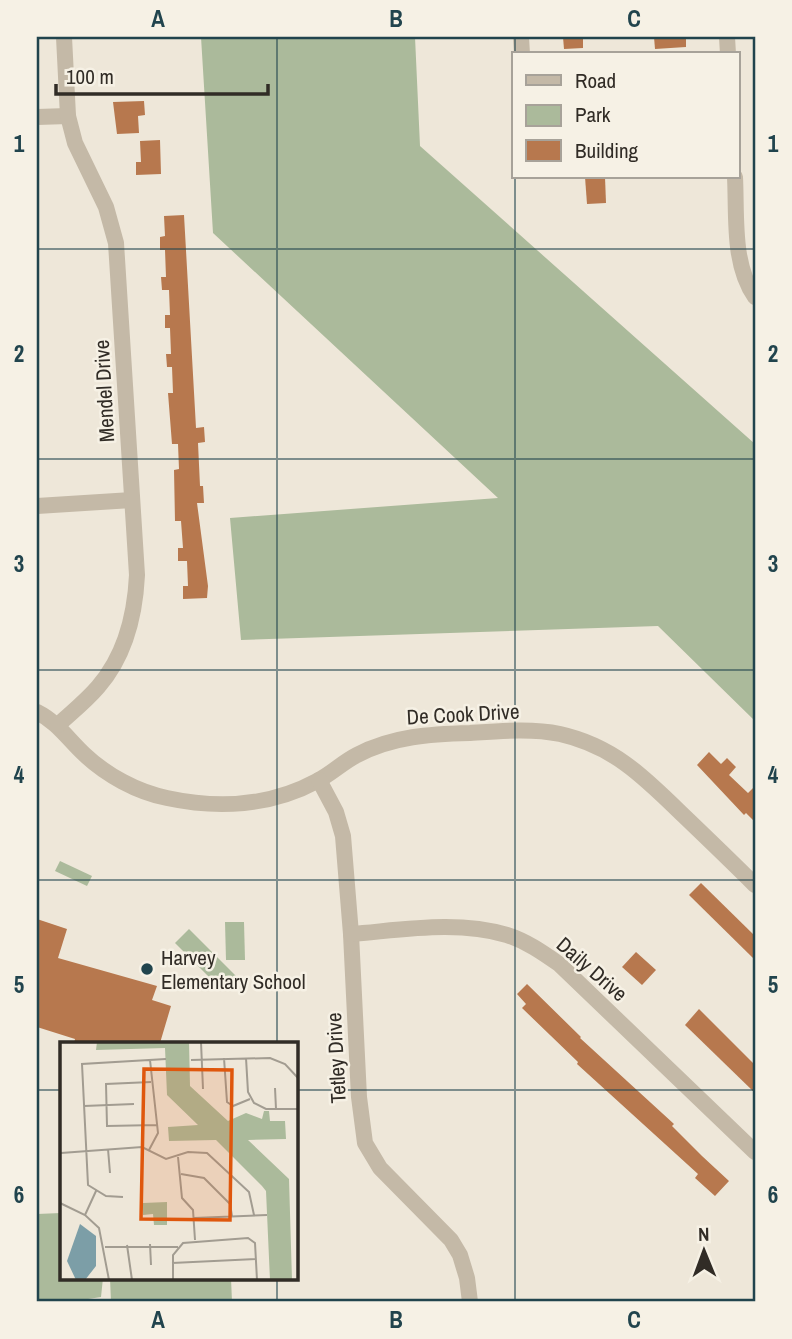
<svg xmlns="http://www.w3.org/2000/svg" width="792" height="1339" viewBox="0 0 792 1339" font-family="'Archivo Narrow',sans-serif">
<rect width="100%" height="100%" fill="#eee7d9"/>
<g fill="#abba9b">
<polygon points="201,37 415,37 420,146 755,444 755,721 658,626 241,640 230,518 498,498 213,233"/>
<polygon points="60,861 92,876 87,886 55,871"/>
<polygon points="225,922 244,922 245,960 226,960"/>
<polygon points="189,929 236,976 222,990 175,943"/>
<polygon points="61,1213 61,1278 103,1278 101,1297 69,1302 37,1302 37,1214"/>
<polygon points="110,1278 231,1278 232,1302 111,1302"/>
</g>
<g fill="#b7784e">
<polygon points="563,37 583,37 583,48 564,49"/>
<polygon points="654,37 686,37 686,47 655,49"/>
<polygon points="144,101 145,115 138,116 139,133 117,134 113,102"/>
<polygon points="160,140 161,174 136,175 136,162 141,162 140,141"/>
<polygon points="585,177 605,177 606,203 587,204"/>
<polygon points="184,215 195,410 196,428 204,427 205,442 198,443 200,486 203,486 204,503 197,503 208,586 207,598 183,599 183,586 188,586 187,561 178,561 178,548 183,548 181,521 175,521 174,470 179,469 178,444 172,444 168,393 173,393 172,367 167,367 166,354 171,354 170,328 165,328 165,315 170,315 169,290 162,290 161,277 166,277 165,250 160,250 160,237 165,236 164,216"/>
<polygon points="709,752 721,764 727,758 736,767 729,775 748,793 755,786 755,822 746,813 744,815 697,765"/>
<polygon points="701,883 755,936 755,960 689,895"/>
<polygon points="37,919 67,929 58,958 157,986 152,1000 171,1006 160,1043 74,1043 75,1039 37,1027"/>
<polygon points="636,952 656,970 642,985 622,967"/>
<polygon points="527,984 581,1037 580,1038 674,1124 672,1126 702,1156 729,1181 715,1196 695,1178 698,1174 577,1064 578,1062 522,1008 526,1004 517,994"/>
<polygon points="699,1009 755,1065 755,1093 685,1025"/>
</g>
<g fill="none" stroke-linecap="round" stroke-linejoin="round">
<g stroke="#c4b9a7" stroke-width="16">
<polyline points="521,37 522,54"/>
<polyline points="727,37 728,54"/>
<polyline points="37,117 68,116"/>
<path d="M735,177C737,216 732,264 755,297"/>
<polyline points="37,506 132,500"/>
<path d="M37,712C57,722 68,739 84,754C106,775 137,792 167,798C218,809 271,806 317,781C331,774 343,762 357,755C393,736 431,734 470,733C499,731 532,728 560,734C614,746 645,778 683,815C707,838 731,861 755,885"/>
<path d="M58,725C71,713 86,701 98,687C125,656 135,616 137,575L116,243L106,207L75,143L68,116L64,37"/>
<polyline points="319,780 336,812 343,836 351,934 359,1097 365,1143 380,1168 451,1240 460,1255 467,1278 470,1302"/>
<path d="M351,934C402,930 457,920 507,935C526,941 542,952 559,964L755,1152"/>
</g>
</g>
<path fill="none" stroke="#21444d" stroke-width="2" stroke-opacity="0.55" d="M277,37V1043M515,37V54M515,177V1302M37,249H755M37,459H755M37,670H755M37,880H755M37,1090H61M296,1090H755M277,1278V1302"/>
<circle fill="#21444d" stroke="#f6f1e5" stroke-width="2.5" cx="147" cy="969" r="7"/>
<g text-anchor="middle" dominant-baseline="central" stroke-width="5" stroke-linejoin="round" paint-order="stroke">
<g font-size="21" fill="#312c26" stroke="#f6f1e5">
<text transform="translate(104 391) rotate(-93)">Mendel Drive</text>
<text transform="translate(463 714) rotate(-3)">De Cook Drive</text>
<text transform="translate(592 969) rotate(41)">Daily Drive</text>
<text transform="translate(336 1058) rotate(-93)">Tetley Drive</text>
</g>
<g font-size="21" fill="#312c26" stroke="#f6f1e5" text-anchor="start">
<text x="161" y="957">Harvey<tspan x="161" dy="24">Elementary School</tspan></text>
</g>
</g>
<g transform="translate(60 1042)">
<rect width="238" height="238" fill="#eee7d9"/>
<path d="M37,0H129L130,44L168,79L186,71L202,77L204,69H209L210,79H225L226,97L188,98L229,137L232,238H210L206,149L202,144L156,98L109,99L108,85L138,83L107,53L105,6L36,8ZM107,160V183H94L93,172L83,173V161Z" fill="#abba9b"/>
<path d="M20,182L36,194V224L25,238H16L7,219Z" fill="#7c9ea7"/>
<path fill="none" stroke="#a29c91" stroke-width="2" d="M141,0L143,47M164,16L167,60L173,64L190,57M186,16L188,50L194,61L206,67H238M131,18L210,16L225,22L238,36M91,40L46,42L47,84L97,83M215,46L216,67M24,64L74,62M0,83V116M48,107L50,131M89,108L98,91L90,18M1,111L82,105L106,117L128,110L147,111L189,150L194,173M118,115L122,156L133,168L135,198M121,132L144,136L170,162L172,174M63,155L46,154L28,143L22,22L106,17M0,161L25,173L39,186L49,238M25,173L36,149M134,176L207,173M90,202L91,223M67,203L72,238M45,205H118M112,221L196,217M113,238V213L123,201L188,196L195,201L197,238"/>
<path fill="#df570d" fill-opacity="0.15" stroke="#df570d" stroke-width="3.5" d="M84,27L172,28L170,178L81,177Z"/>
<rect width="238" height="238" fill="none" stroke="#312c26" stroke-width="3.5"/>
</g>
<rect width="792" height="1339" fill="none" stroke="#f6f1e5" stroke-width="77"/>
<rect x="512" y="52" width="228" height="126" fill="#f6f1e5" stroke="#a7a299" stroke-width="2"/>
<rect x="526" y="75" width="35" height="10" fill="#c4b9a7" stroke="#a7a299" stroke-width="2"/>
<text x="575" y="88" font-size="21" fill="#312c26">Road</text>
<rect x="526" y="105" width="35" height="21" fill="#abba9b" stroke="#a7a299" stroke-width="2"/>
<text x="575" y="122" font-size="21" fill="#312c26">Park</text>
<rect x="526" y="140" width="35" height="21" fill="#b7784e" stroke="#a7a299" stroke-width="2"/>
<text x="575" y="158" font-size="21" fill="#312c26">Building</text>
<g transform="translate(704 1251) rotate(359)" stroke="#f6f1e5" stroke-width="5" paint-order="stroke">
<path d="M0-5L12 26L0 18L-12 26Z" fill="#312c26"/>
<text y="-10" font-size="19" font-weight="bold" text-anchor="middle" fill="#312c26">N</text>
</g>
<path d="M56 84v10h212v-10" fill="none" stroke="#312c26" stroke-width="3.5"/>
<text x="66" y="84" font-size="21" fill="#312c26" stroke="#f6f1e5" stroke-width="5" paint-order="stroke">100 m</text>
<rect x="38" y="38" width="716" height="1262" fill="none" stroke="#21444d" stroke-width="2.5"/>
<g font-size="23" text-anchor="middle" font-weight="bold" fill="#21444d">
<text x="158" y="27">A</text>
<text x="396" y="27">B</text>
<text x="634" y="27">C</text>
<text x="19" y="152">1</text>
<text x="773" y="152">1</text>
<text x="19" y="362">2</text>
<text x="773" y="362">2</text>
<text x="19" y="572">3</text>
<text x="773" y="572">3</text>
<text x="19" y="783">4</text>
<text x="773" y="783">4</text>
<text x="19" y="993">5</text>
<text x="773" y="993">5</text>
<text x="19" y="1203">6</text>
<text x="773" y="1203">6</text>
<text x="158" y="1328">A</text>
<text x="396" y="1328">B</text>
<text x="634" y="1328">C</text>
</g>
</svg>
